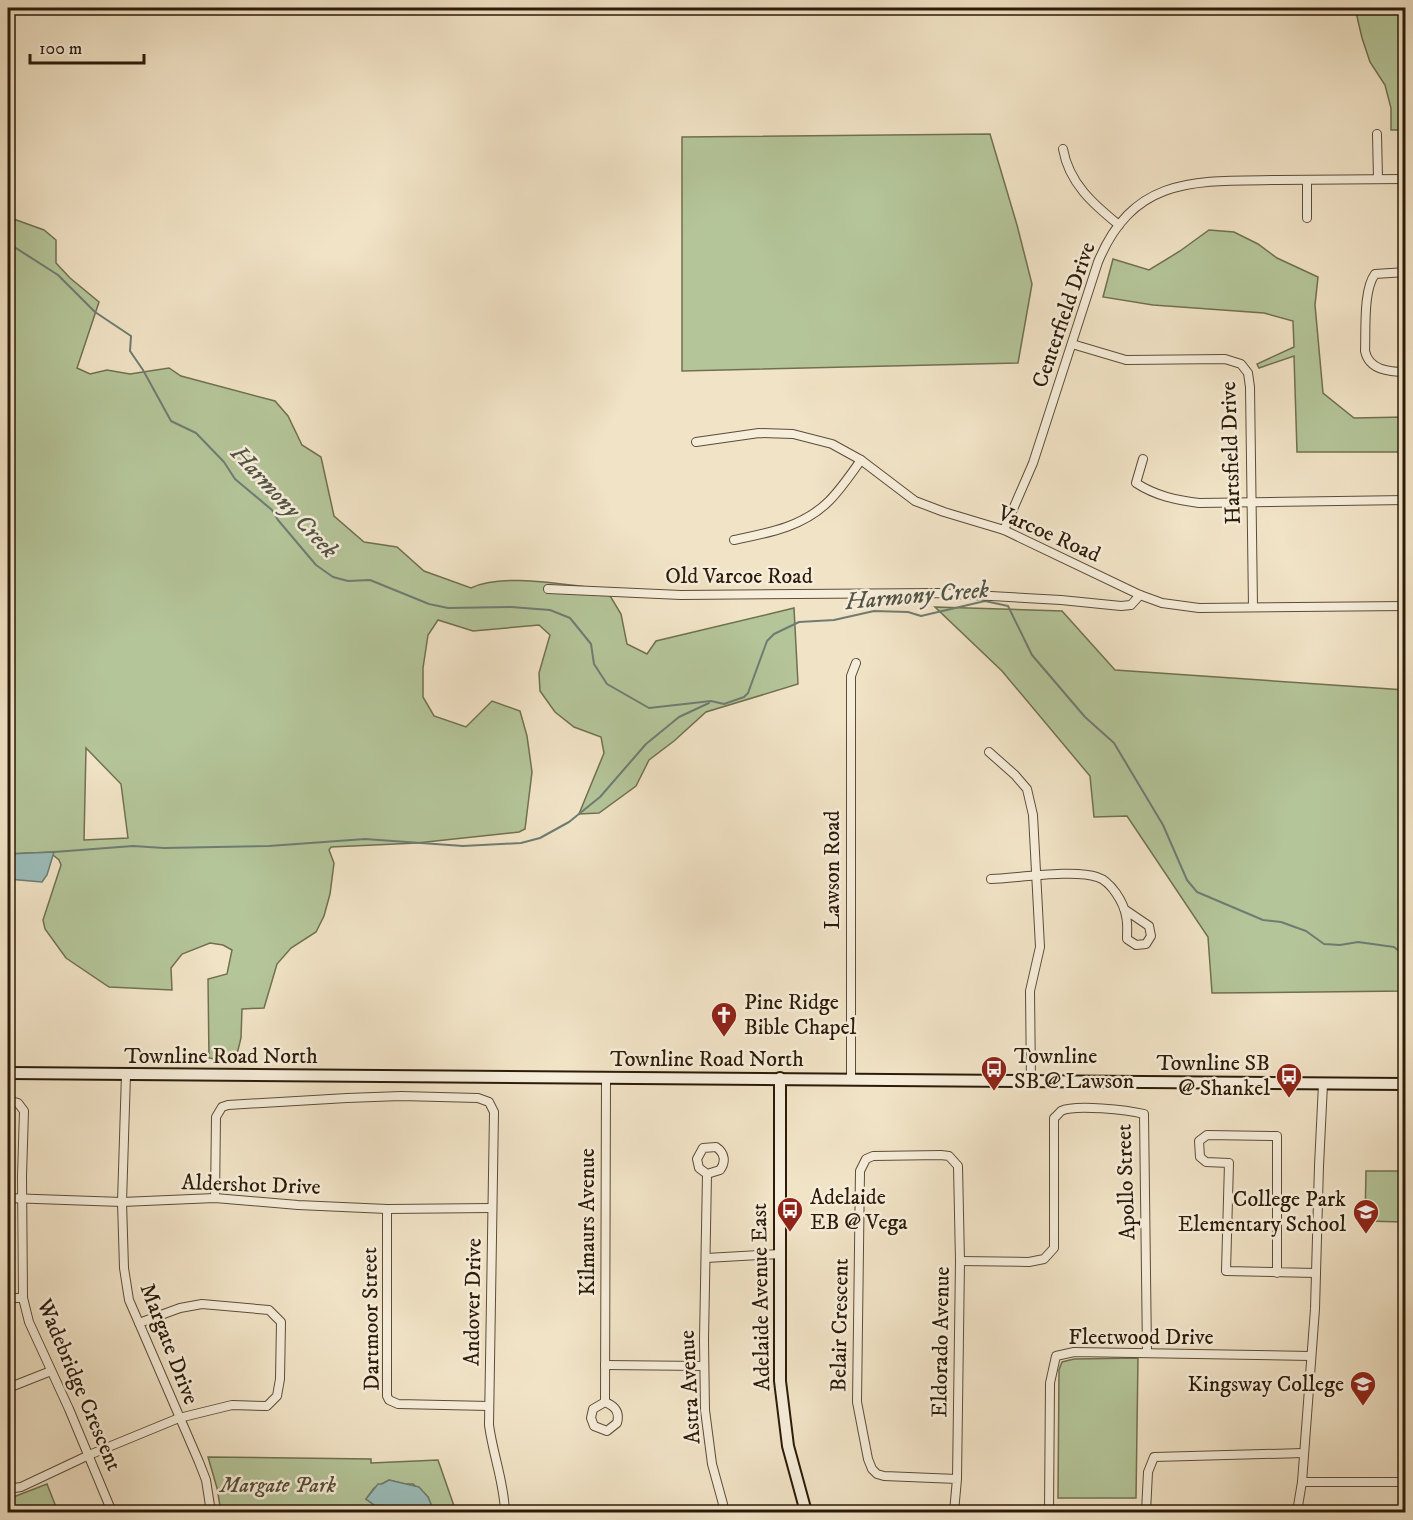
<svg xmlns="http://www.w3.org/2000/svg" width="1413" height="1520" viewBox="0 0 1413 1520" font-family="'IM FELL DW Pica',serif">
<rect width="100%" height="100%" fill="#f1e3c6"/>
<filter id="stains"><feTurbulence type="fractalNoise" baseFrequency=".00333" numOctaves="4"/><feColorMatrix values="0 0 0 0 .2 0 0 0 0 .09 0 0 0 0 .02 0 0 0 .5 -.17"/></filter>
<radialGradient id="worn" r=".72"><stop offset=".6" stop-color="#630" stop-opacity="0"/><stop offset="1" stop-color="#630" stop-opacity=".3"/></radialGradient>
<g fill="#b4c599" stroke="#707050" stroke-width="1.5" fill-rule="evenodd">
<polygon points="1355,8 1405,8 1405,130 1391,130 1391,108 1385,85 1370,62 1362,38"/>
<polygon points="990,134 1017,225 1032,284 1018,363 682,371 682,137"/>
<path d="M8,217L44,230L56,240V263L70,278L99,302L77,368L90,374L107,370L130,374L169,368L181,376L275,401L288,416L302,445L321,457L334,516L364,542L397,547L424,571L471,588C503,572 569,586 606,589L621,614L627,644L647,654L656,641L794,608L798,684L706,712L674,741L649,760L636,786L599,813L579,814L604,753L601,737L574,727L555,712L540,691L539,673L550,635L539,625L473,631L438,620L428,635L423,668V697L434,716L466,727L492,701L520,711L527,736L532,772L525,829L519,832L417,843L331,847L329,850L334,863L330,894L324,916L316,932L291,948L277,964L264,1008L242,1009L241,1038L236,1058L230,1062L209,1058L208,979L227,974L232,950L223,945L210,943L182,954L171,968L172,990L109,987L66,958L45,929L43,920L61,865L59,860L53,855V852L8,854ZM86,748L121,784L128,838L84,840Z"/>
<polygon points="1209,230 1234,232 1258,244 1277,258 1318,277 1315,305 1323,393 1354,418 1405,417 1405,452 1297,452 1294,356 1259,368 1257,364 1294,347 1293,321 1264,313 1153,305 1103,297 1113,259 1149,270 1180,251"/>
<polygon points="935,607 1062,611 1115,670 1405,690 1405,991 1212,993 1208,937 1127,816 1094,817 1090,776 1002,671"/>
<polygon points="1366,1171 1401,1171 1404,1174 1402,1179 1402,1222 1365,1221"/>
<polygon points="1138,1358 1136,1498 1058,1498 1059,1370 1062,1362 1074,1359"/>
<polygon points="208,1457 371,1459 371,1463 438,1460 454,1506 454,1512 434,1512 428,1497 413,1484 404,1484 389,1480 374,1488 366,1499 384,1512 221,1512 217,1488"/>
<polygon points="47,1484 58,1512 8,1512 8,1499"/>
</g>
<g fill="#9bbdba" stroke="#6e7c73" stroke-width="1.5">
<polygon points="54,852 47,875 42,882 8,879 8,854"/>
<polygon points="389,1480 419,1487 428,1497 434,1512 384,1512 366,1499 378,1484 382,1484"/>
</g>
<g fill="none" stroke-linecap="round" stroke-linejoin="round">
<g stroke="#6e7c73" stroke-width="2">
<polyline points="8,243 58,275 95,312 131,336 130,351 143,370 171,421 196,433 224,462 235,479 272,510 278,520 316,565 333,577 348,581 370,580 429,604 448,608 511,607 550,610 570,618 591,644 594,664 607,684 649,708 711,701 724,704 744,697 748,693 767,641 774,634 799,622 834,620 874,611 908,612 921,616 985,601 1008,606 1032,655 1085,717 1114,743 1163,825 1187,880 1197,892 1263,920 1281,922 1306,931 1324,944 1340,945 1358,942 1394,947 1406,957"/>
<polyline points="54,852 133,846 164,848 269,846 365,839 463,846 521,843 540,838 569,822 600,797 646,744 679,717 709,703"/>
</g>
<g stroke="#5c4d38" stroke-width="10">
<g id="street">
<polyline points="1377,134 1378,179"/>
<path d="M1063,149C1069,183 1093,204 1119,225"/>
<polyline points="1307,180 1307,218"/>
<path d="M1406,272L1375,274C1363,290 1366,330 1365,351C1369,370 1389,372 1406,372"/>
<polyline points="1072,344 1126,360 1225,359 1241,364 1248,373 1250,387 1253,607"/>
<polyline points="696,442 759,433 793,434 832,444 861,460 915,501 944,512 1004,530 1140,595 1162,603 1199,608 1406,606"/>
<path d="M1143,459L1136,483C1156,496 1176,500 1199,503L1406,500"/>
<path d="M1004,530L1033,463L1098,262C1134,175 1197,181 1278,180C1320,180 1363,179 1406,179"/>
<path d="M734,540C768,533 803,527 829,501C841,489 851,474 861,460"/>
<polyline points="548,589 681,595 937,593 1061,600 1121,606 1131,605 1140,595"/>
<polyline points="989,752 1015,775 1027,789 1033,815 1040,947 1030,991 1031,1082"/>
<path d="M991,879C1017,878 1075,869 1097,877C1111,881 1124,903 1126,916C1128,924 1127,932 1127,939L1136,945L1146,944L1151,936L1149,926L1124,909"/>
<polyline points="126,1074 122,1202 124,1268 129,1300 139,1323 199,1462 206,1480 211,1512"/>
<polyline points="851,1079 851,676 856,663"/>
<polyline points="8,1100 18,1103 24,1111 22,1176 23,1298 29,1322 69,1409 112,1512"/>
<path d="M707,1174L720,1170C726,1162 725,1153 716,1147L703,1148L697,1159L699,1168L707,1174L704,1340L705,1410L712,1464L723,1504L722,1512"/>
<polyline points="8,1198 122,1202 215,1198 298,1205 387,1209 492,1208"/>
<path d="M215,1198L216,1117L222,1107L228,1105L347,1098L401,1096L478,1098L489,1102L494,1112L489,1425C493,1455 504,1482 505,1512"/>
<polyline points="387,1209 387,1396 389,1400 398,1404 489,1406"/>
<polyline points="706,1258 780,1254"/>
<path d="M960,1261L1029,1262L1044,1259L1054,1248V1118C1057,1116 1059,1113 1061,1111C1075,1104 1128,1110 1144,1114L1147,1353"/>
<polyline points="1277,1273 1277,1136 1207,1135 1199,1141 1200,1157 1206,1162 1229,1163 1226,1271 1316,1273"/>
<polyline points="8,1298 23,1298"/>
<polyline points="605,1365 704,1366"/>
<polyline points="8,1388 51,1371"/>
<path d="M605,1402C615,1406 620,1412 617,1423L607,1431L594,1426L591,1418L593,1409L605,1402L606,1078"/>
<polyline points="1302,1482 1406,1482"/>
<polyline points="8,1489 21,1487 89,1455 179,1418 232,1405 267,1406 277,1396 280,1379 281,1322 269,1310 202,1304 180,1308 139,1323"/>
<polyline points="954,1512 957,1479 960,1261 958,1166 949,1156 941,1155 873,1156 866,1159 860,1171 857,1402 868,1459 872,1469 877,1474 884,1476 957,1479"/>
<polyline points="1049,1512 1050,1383 1056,1356 1074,1352 1311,1356"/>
<polyline points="1146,1512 1148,1472 1154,1457 1304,1453"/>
<polyline points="1297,1512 1302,1482 1315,1309 1319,1166 1323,1084"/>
</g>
</g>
<g stroke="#2b1b08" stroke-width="14">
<g id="secondary">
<polyline points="8,1073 1406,1084"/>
<polyline points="780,1078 780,1381 788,1446 806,1512"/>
</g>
</g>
<use href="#street" stroke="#f6edda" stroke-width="8"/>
<use href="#secondary" stroke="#f6edda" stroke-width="10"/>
</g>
<defs>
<g id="church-pin" transform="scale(1.35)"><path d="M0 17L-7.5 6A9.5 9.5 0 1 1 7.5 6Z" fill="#8f2418" stroke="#f6edda"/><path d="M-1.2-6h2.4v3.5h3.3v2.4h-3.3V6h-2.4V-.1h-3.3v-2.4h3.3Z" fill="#fff"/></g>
<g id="bus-pin" transform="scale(1.35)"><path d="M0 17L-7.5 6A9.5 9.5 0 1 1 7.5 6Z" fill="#8f2418" stroke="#f6edda"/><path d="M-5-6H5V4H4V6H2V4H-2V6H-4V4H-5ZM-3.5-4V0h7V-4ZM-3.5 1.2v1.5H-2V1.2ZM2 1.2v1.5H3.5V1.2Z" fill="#fff"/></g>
<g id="school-pin" transform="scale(1.35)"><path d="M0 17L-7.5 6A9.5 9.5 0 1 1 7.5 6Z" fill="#8f2418" stroke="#f6edda"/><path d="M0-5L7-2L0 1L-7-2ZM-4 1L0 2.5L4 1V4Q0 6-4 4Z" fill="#fff"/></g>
</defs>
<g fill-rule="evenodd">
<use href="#church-pin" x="724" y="1015"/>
<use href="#bus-pin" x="994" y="1069"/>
<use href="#bus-pin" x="1289" y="1076"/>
<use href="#bus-pin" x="790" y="1210"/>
<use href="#school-pin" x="1366" y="1212"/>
<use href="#school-pin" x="1363" y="1384"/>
</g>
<g text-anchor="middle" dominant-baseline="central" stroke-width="5" stroke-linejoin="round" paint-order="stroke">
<g font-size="22" fill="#2b1b08" stroke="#f6edda">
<text transform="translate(1064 315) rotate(-71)">Centerfield Drive</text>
<text transform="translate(1231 453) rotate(-92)">Hartsfield Drive</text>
<text transform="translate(1049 534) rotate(24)">Varcoe Road</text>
<text x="739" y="576">Old Varcoe Road</text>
<text transform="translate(832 870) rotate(-90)">Lawson Road</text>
<text x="221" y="1056">Townline Road North</text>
<text x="707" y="1059">Townline Road North</text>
<text transform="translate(1126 1182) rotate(-92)">Apollo Street</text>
<text transform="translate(251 1185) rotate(2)">Aldershot Drive</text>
<text transform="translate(587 1222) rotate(-90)">Kilmaurs Avenue</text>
<text transform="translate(761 1297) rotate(-91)">Adelaide Avenue East</text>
<text transform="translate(473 1302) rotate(-89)">Andover Drive</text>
<text transform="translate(371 1319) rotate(-91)">Dartmoor Street</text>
<text transform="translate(840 1325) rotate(-89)">Belair Crescent</text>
<text x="1141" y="1337">Fleetwood Drive</text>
<text transform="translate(941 1342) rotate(-89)">Eldorado Avenue</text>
<text transform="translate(169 1344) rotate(69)">Margate Drive</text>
<text transform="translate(79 1385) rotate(67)">Wadebridge Crescent</text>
<text transform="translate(690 1387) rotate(-93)">Astra Avenue</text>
</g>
<g font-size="22" fill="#2b1b08" stroke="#f6edda" text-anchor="start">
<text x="744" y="1002">Pine Ridge<tspan x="744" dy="25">Bible Chapel</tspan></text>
<text x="1014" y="1056">Townline<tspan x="1014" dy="25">SB @ Lawson</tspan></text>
<text x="1270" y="1063" text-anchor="end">Townline SB<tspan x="1270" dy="25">@ Shankel</tspan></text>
<text x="810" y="1197">Adelaide<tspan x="810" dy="25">EB @ Vega</tspan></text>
<text x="1346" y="1199" text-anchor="end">College Park<tspan x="1346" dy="25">Elementary School</tspan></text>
<text x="1344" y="1384" text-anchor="end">Kingsway College</text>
</g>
<g font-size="22" font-style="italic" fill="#544e34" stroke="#f6edda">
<text x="278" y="1485">Margate Park</text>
</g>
<g font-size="24" font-style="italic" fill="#525446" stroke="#f6edda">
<text transform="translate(284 502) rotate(47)">Harmony Creek</text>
<text transform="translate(917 596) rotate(-5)">Harmony Creek</text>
</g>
</g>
<rect width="1413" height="1520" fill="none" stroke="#f1e3c6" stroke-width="30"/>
<rect x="9" y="9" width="1395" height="1502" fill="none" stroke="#2b1b08" stroke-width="3"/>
<rect x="15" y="15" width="1383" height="1490" fill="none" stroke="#2b1b08" stroke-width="1.5"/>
<path d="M30 54v9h114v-9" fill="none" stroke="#2b1b08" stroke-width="3"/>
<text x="39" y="54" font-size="18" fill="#2b1b08" stroke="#f6edda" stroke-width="4.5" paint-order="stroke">100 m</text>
<rect width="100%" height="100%" filter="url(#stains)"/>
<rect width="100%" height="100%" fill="url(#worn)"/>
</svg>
